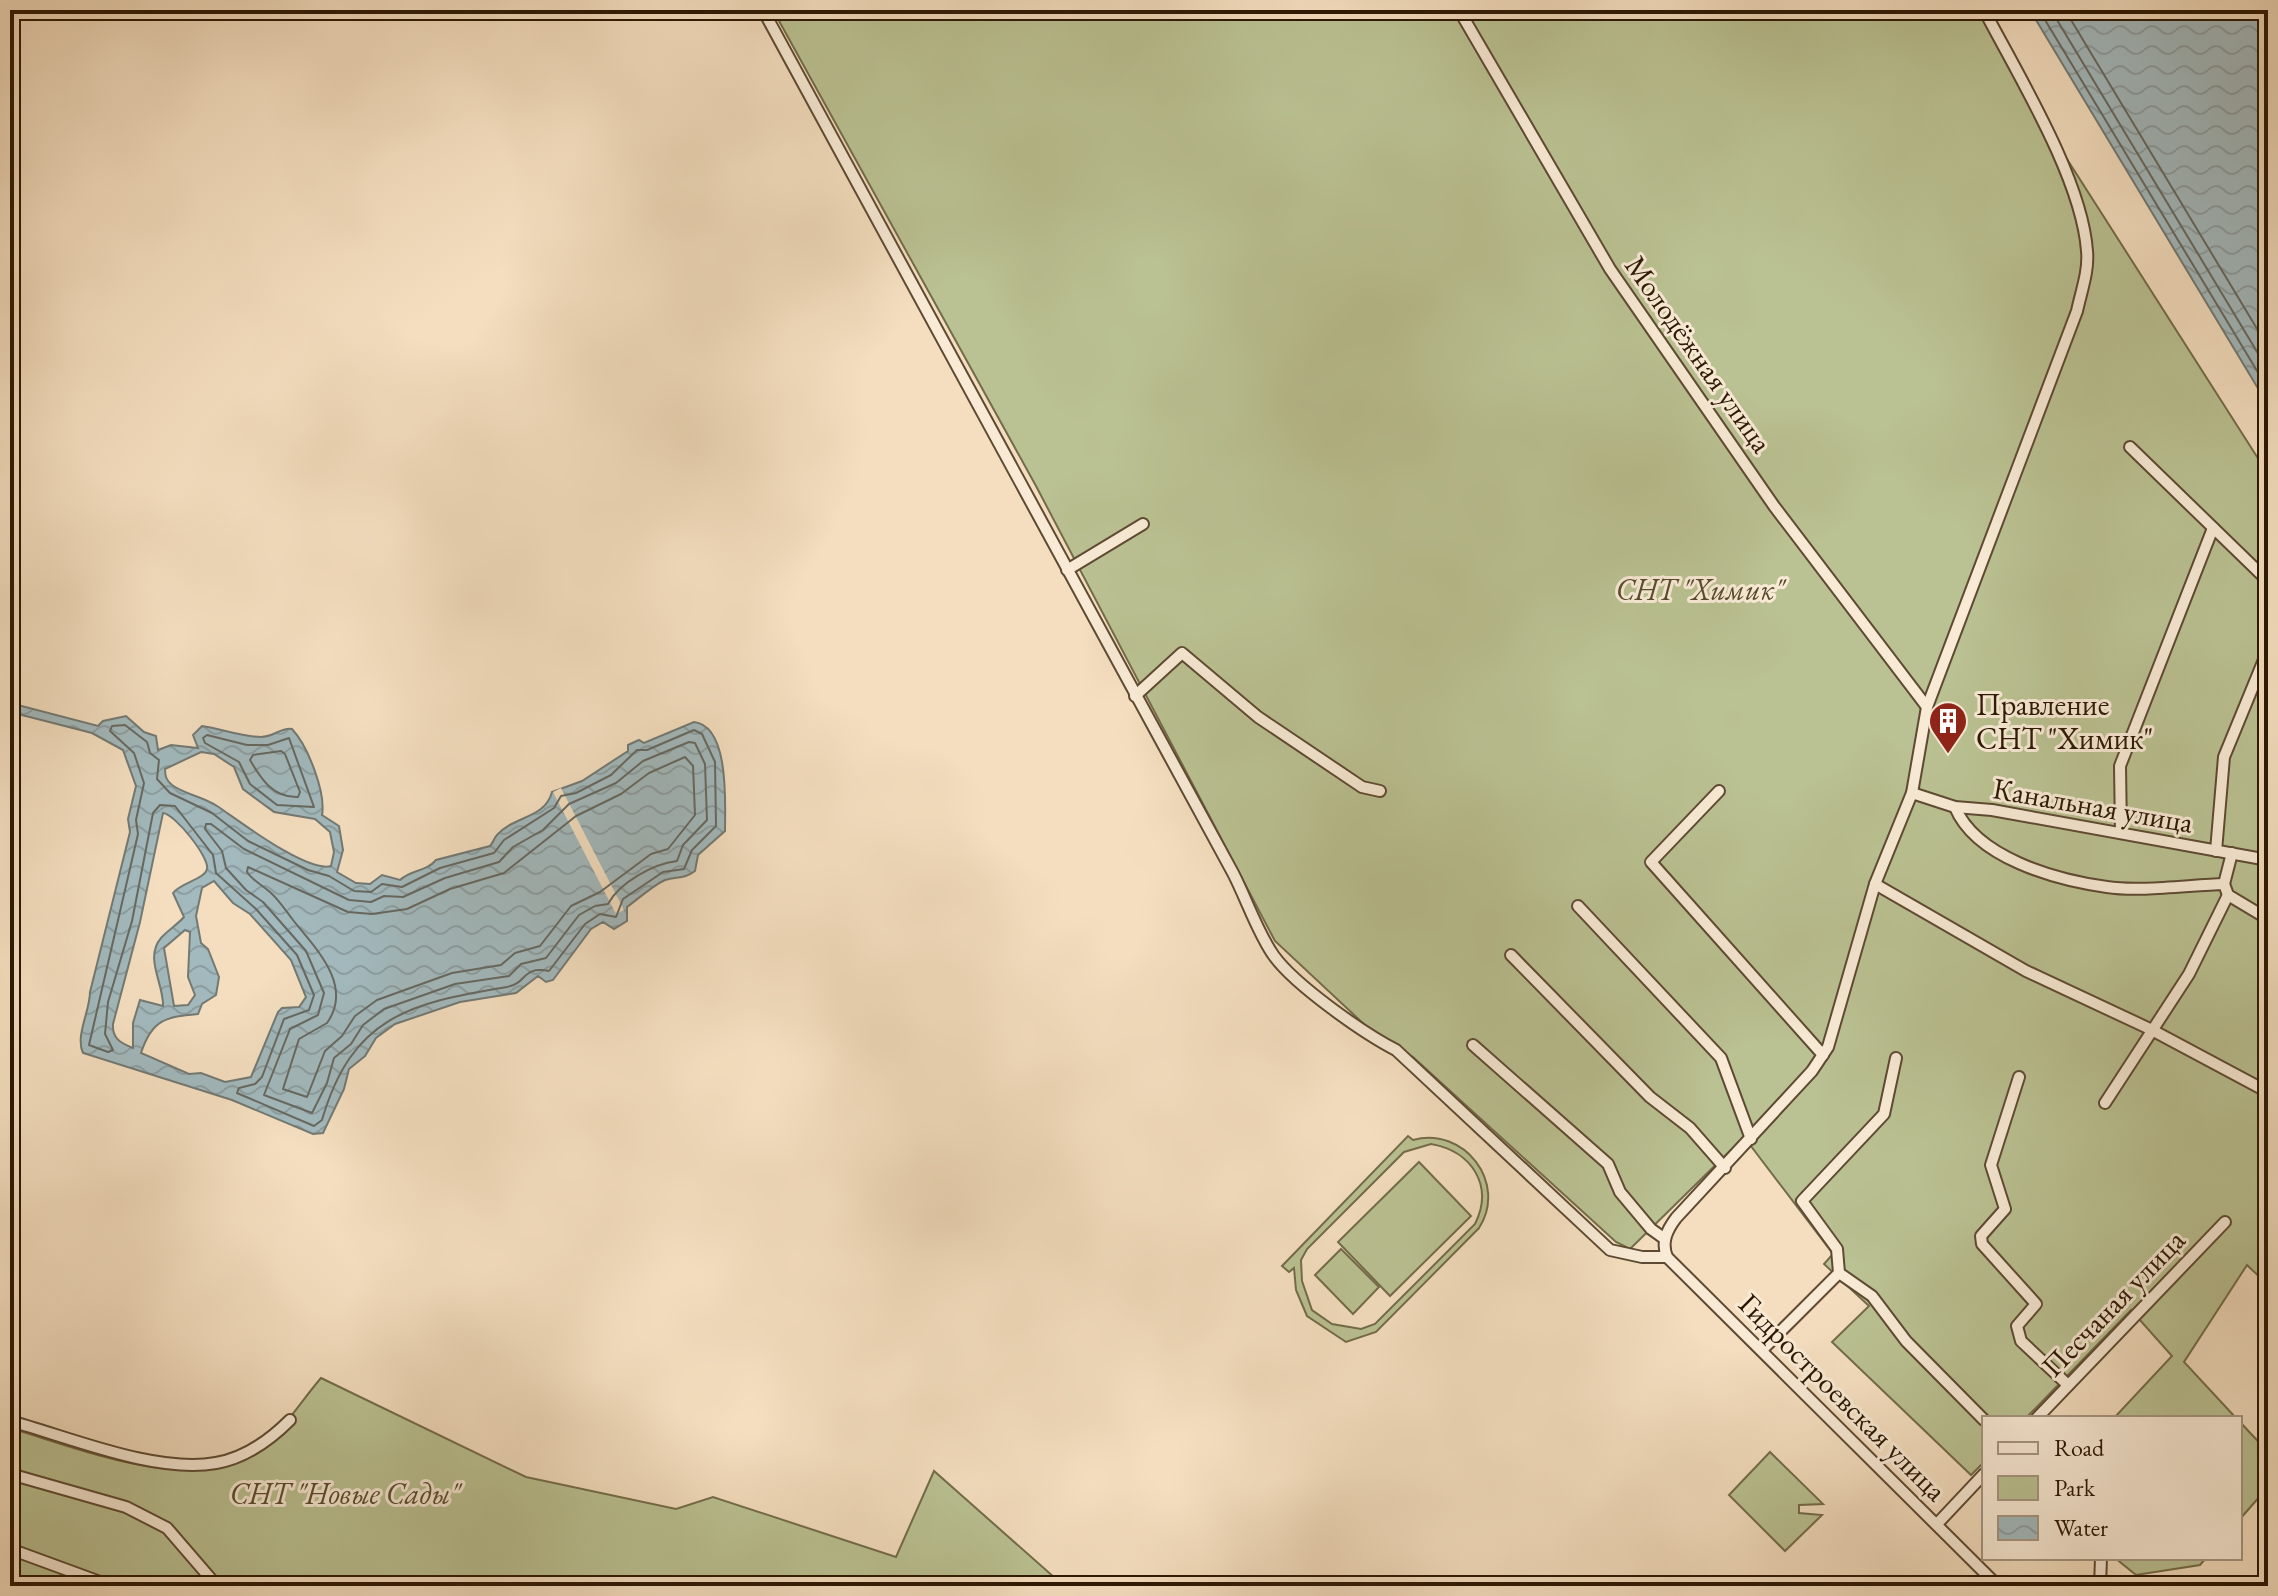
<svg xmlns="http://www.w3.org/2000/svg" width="2278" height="1596" viewBox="0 0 2278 1596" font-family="'EB Garamond',serif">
<defs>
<pattern id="water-waves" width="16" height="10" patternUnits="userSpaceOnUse" patternTransform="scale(2)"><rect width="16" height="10" fill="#a2b9bd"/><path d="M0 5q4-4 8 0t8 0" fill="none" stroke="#8c9ea1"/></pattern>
</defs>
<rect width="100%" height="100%" fill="#f4debf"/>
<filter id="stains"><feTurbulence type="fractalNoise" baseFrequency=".0025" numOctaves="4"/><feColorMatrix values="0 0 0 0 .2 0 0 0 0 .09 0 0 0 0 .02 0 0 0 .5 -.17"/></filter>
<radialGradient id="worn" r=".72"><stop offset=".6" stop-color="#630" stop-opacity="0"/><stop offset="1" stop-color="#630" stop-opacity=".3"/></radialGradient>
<g fill="#bac192" stroke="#736c4a" stroke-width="2" fill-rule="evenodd">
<polygon points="773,10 1980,10 2021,87 2268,474 2268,803 2262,865 2268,867 2268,1285 2247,1265 2184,1362 2236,1418 2114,1418 2172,1356 2131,1310 2026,1418 1984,1418 1984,1462 1971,1475 1832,1342 1869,1306 1824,1264 1833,1254 1744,1137 1630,1249 1616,1242 1413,1057 1367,1027 1275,941 1036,486"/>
<path d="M1408,1136L1413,1140C1464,1126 1508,1183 1479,1228L1376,1332L1346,1342L1307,1316L1296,1290L1294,1268L1289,1272L1282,1266ZM1431,1144C1472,1151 1494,1186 1475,1224L1375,1324L1361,1329L1332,1324L1312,1310L1302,1281L1301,1260L1307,1249L1404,1152Z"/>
<polygon points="1419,1162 1471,1216 1390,1296 1338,1242"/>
<polygon points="1341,1249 1379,1287 1353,1314 1315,1275"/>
<path d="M321,1378L526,1477L676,1509L713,1497L896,1557L934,1471L1064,1586H10V1428C79,1448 199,1499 262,1447C284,1429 302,1400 321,1378Z"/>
<polygon points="2240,1422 2268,1452 2268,1487 2240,1519"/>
<polygon points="1770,1452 1823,1504 1799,1505 1799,1513 1822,1515 1785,1551 1729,1495"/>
<polygon points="2115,1558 2206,1558 2200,1565 2136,1575"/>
</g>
<g fill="url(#water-waves)" stroke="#737973" stroke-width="2" fill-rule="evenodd">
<polygon points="2030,10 2268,10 2268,405"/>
<path d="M10,703L98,726L103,721L126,716L144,732L156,736L158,750L171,745L198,748L193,735L202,726C222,729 242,737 261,737C274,737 281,727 292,729C308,746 326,793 322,815L339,826L343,850L337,872L356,883L370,884L382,875L400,880C412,869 426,872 436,860L490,846C493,843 494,838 497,835C513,816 545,819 552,792L582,781L628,751V745L639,740L644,743L694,722C730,726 725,805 725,831L698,855L695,871C683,880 677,876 665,880C652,886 638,899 627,907V921L614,929L603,922L591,929L553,980L546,982L538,976L516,993L460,1002L395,1024L376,1038L365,1056L349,1069L344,1089L323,1133L313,1134L232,1100L83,1053C75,1036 90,1011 90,992L130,832L128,819L136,786L123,750L92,733L10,712ZM201,752L214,754L234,767L243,789L274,812L315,819L330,832L334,852L331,866C307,873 238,820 217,806C204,797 184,794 172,785C166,780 165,776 165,769ZM163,813C175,814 210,858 207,869C205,879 180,883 173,893L184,917C178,924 168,930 161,938C144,958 164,984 163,1006L140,1000L133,1023V1048C120,1043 112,1038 113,1024L140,922ZM214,881L233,903L250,914L291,960L306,997L299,1007L282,1008L278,1012L251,1077L225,1082L201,1073L189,1074L141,1053C152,1019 166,1017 198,1014L202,1004L216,995L219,977L208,949L201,943L196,916L202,888ZM185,930L190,932L188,977L195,995L188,1005L174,1006L164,948Z"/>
</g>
<polygon fill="#f4debf" points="561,788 624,910 616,914 553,792"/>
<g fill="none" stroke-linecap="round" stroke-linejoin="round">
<g stroke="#676860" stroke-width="2">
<polyline points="2039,10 2268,389"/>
<polyline points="2051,10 2268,370"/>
<polyline points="2065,10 2268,347"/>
<path d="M125,725L147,742L150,753L159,760L157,779L170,793L212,813L248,841L308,870L329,876L354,891L371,892L382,884L402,887L440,868L494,853L504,840L554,808L561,796L576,793L611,775L637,750H647L694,730L702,734L715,762L716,826L692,850L684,869L663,872L623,899L616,917L600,914L585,924L549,971C521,966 528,983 507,987C409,1003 352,1017 322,1120L314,1126L237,1093L239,1088L255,1084L262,1077L284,1019L309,1010L314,995L297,955L256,909L216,873L213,855L175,806L160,805L153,813L132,921L108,1002L105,1034L113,1050L108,1052L89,1045L138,834L136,820L144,783L134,753L110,731L112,726Z"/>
<polygon points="207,735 247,745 268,745 289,738 314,807 277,805 250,784 239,762 205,743 203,738"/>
<path d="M689,742L695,743L705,764L707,820L683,845L677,861C653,864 620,882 608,904L595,906L579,915L546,958L521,964L509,976L455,984L384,1009L363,1025L351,1044L334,1058L327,1083L312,1113L264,1095L290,1029L318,1015L324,993L306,951L263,902L246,890L226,868L222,851L205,829L206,824H211L244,849L349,900L371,902L384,896L403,897L445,878L499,862L513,847L543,830L569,804L616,783L643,761Z"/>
<path d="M281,751L285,754L300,792L298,797C273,798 261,779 250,760L253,755Z"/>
<path d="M685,757L693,766L695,815L668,849L651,854L600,892L571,906L540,946L515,953L501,965L452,973L377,1000L355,1016L342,1036L325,1051L307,1097L283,1089L299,1039L327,1023C354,985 315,948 293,920C286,911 279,900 270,892C261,884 253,881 247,872L248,867L348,912L372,914L407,909L450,889L504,873L576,816L621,794L649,773Z"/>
</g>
<g stroke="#5e4a32" stroke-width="14">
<g id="minor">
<path d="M763,10L1233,873C1246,898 1258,934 1274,956C1295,985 1363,1033 1396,1050L1610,1250L1642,1257H1667"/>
<polyline points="1459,10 1610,269 1774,506 1927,707"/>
<path d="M1984,10C2018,75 2082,179 2087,251C2089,271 2081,292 2077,311L1927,707L1912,793L1875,884L1828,1047L1812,1071L1676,1218C1667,1230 1661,1242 1667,1257L1998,1586"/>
<polyline points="2130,447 2268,581"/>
<polyline points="1067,570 1143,524"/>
<polyline points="1135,696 1182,653 1258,717 1362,787 1380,791"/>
<polyline points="1719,791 1651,862 1823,1055"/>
<polyline points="1912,793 1955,807 1992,810 2268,860"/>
<path d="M1955,807C1976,858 2056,880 2107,887C2139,892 2190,885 2224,884L2228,895L2268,919"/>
<polyline points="2121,833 2120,766 2213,528"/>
<polyline points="2216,851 2224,757 2268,650"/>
<polyline points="1875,884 2026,971 2150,1029 2268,1092"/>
<polyline points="2224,884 2232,853"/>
<polyline points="1578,906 1721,1058 1751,1139"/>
<polyline points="1511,955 1650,1097 1690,1128 1725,1168"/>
<polyline points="1473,1045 1608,1164 1620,1192 1651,1229 1665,1239"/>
<polyline points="2019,1077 1991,1165 2005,1209 1981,1236 1982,1244 2036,1304 2017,1326 2021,1341 2068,1385"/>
<polyline points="2105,1103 2189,974 2228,895"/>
<polyline points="1839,1273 1872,1296 1906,1341 1984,1420"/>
<polyline points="1762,1350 1839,1273 1837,1249 1802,1201 1884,1114 1896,1058"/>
<polyline points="2037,1418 2225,1222"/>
<path d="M10,1421C69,1437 156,1474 216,1463C245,1458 270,1440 290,1420"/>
<polyline points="10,1474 126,1507 167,1528 217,1586"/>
<polyline points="1937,1524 1984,1474"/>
<polyline points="10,1549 111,1586"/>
<polyline points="2100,1586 2101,1558"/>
<polyline points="2258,1586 2268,1575"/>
</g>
</g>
<use href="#minor" stroke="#f8ead5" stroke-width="10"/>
</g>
<defs>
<g id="building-pin" transform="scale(2)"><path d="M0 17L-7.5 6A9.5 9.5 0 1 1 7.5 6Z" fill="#8f2418" stroke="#f8ead5"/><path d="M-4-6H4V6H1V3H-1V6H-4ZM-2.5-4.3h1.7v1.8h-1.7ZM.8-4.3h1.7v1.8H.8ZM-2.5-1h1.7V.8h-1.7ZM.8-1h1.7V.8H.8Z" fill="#fff"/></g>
</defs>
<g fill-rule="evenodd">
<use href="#building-pin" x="1948" y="721"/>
</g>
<g text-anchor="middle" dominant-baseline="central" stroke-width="6" stroke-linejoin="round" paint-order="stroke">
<g font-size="30" fill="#2c1803" stroke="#f8ead5">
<text transform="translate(1699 354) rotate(55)">Молодёжная улица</text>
<text transform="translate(2093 805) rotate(10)">Канальная улица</text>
<text transform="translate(2113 1303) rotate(-46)">Песчаная улица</text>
<text transform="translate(1843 1397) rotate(45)">Гидростроевская улица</text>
</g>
<g font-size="30" font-style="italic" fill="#574b2e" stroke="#f8ead5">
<text x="1700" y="589">СНТ "Химик"</text>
<text x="345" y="1493">СНТ "Новые Сады"</text>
</g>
<g font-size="30" fill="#2c1803" stroke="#f8ead5" text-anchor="start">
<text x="1976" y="704">Правление<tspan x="1976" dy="34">СНТ "Химик"</tspan></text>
</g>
</g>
<rect width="2278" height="1596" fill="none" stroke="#f4debf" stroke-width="40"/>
<rect x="12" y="12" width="2254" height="1572" fill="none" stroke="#2c1803" stroke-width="4"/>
<rect x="20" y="20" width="2238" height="1556" fill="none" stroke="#2c1803" stroke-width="2"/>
<rect x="1982" y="1416" width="260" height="144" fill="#f8ead5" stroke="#a69681" stroke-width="2"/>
<rect x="1998" y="1442" width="40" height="12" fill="#f8ead5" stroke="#a69681" stroke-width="2"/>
<text x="2054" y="1456" font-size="24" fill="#2c1803">Road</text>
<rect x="1998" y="1476" width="40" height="24" fill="#bac192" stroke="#a69681" stroke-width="2"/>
<text x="2054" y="1496" font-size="24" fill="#2c1803">Park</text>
<rect x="1998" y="1516" width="40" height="24" fill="url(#water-waves)" stroke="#a69681" stroke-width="2"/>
<text x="2054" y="1536" font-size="24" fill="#2c1803">Water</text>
<rect width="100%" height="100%" filter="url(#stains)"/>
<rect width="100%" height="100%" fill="url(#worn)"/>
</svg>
